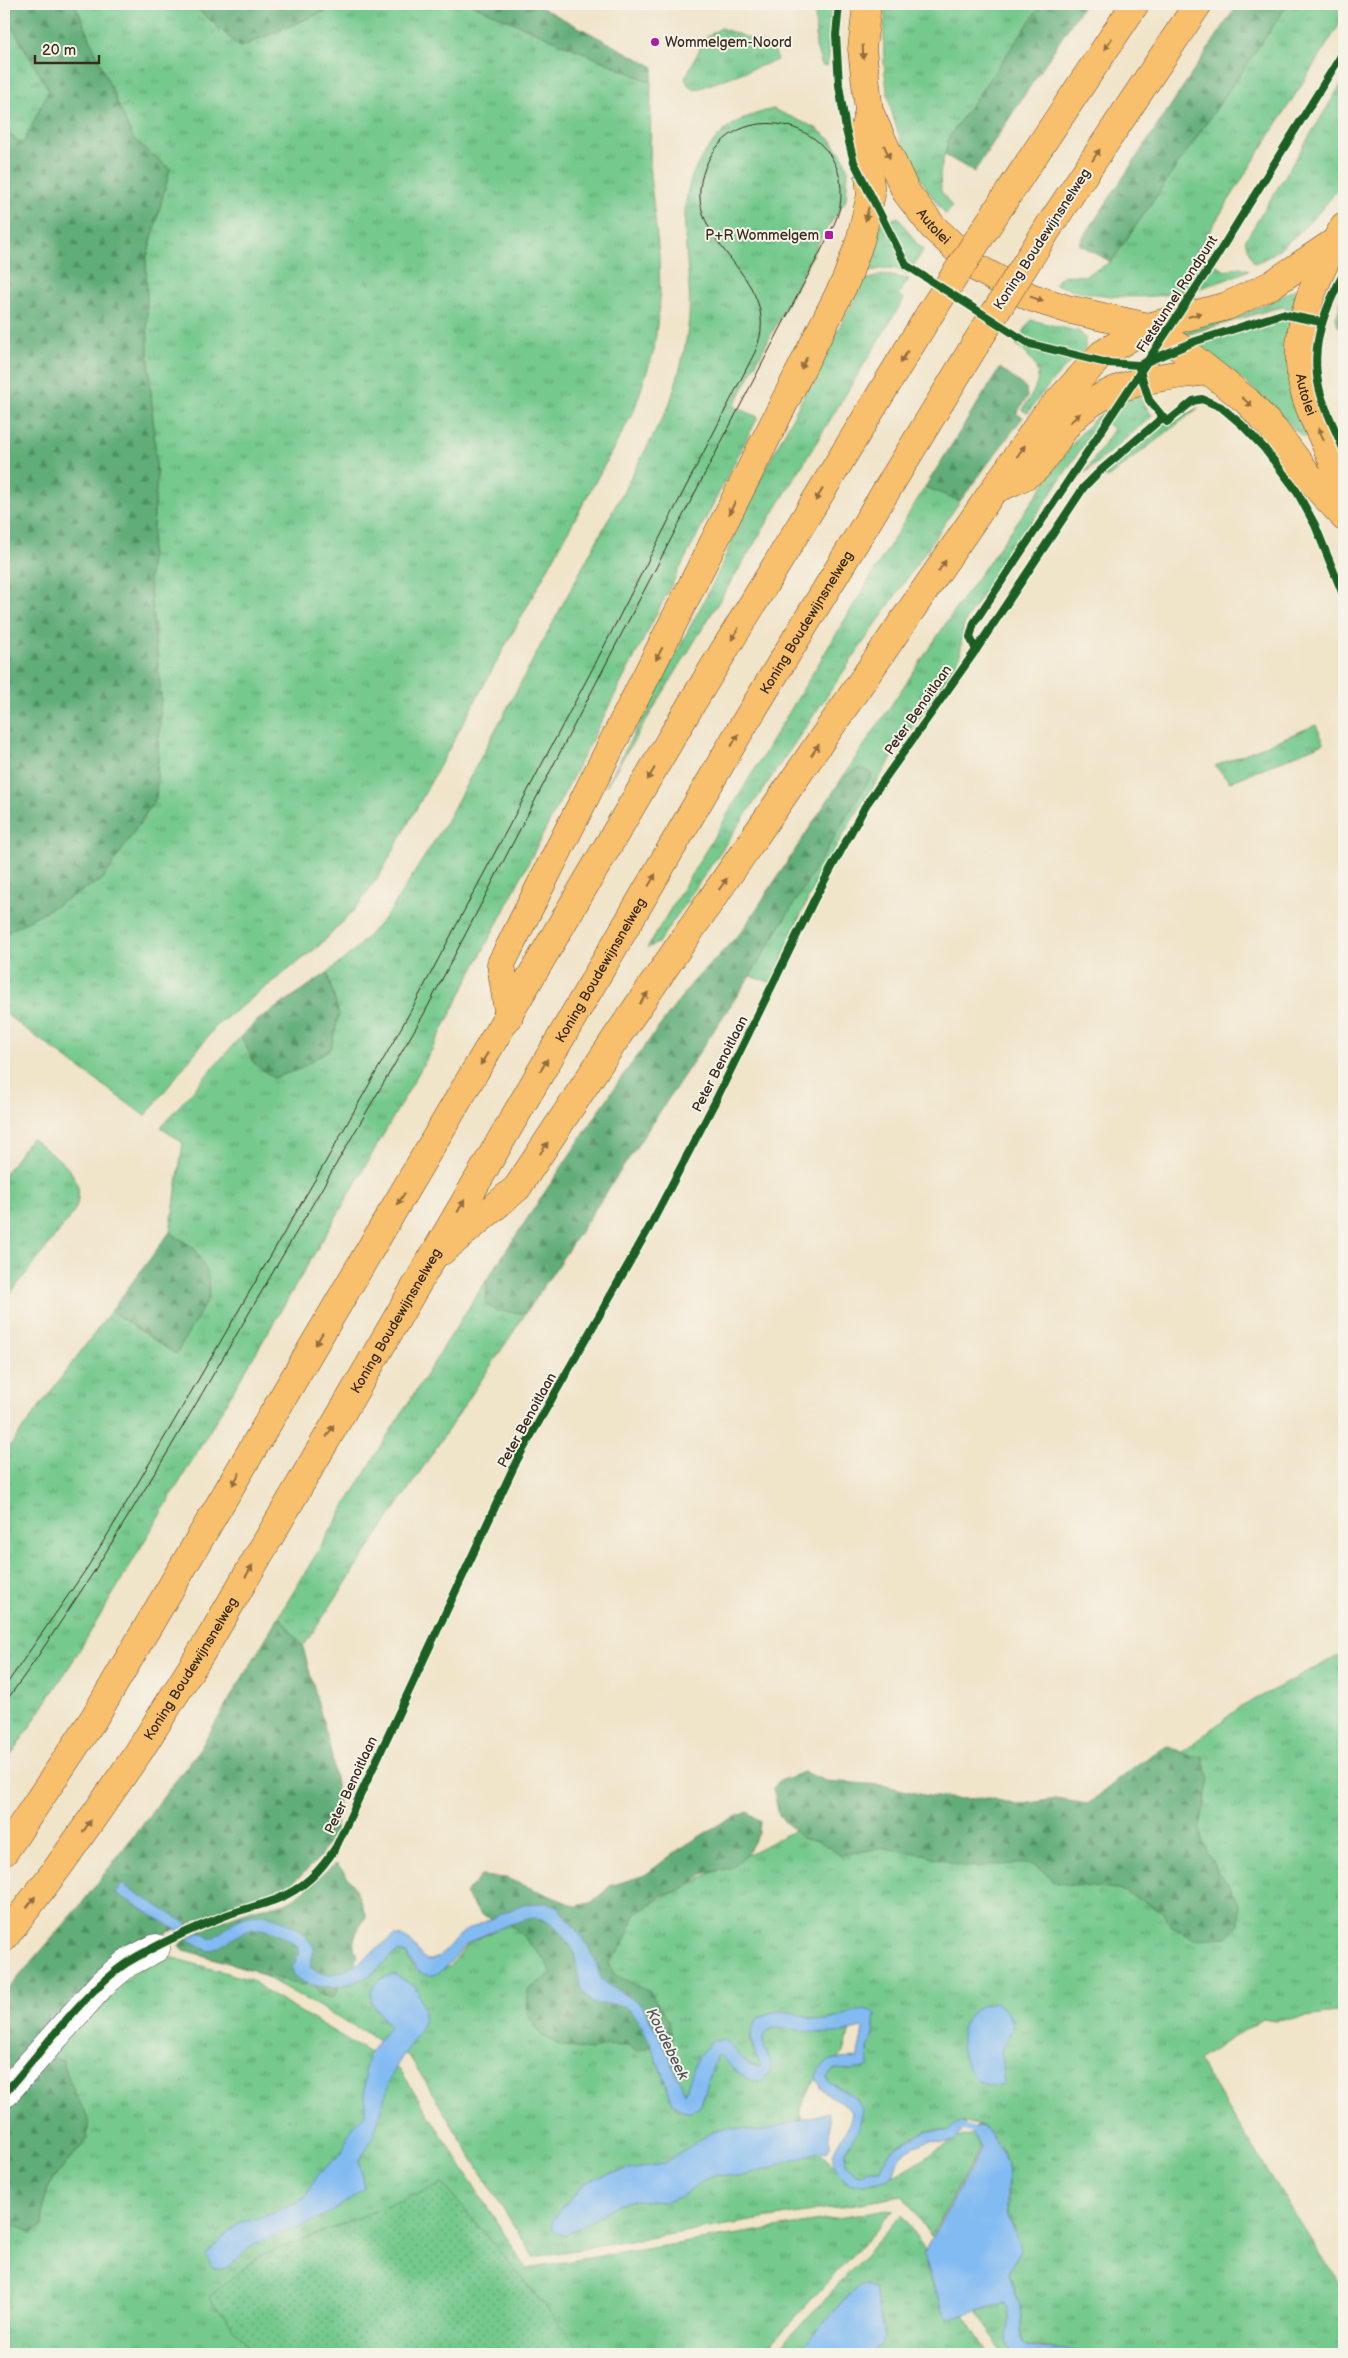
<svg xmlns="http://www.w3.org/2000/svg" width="1348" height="2358" viewBox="0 0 1348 2358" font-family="'Balsamiq Sans',sans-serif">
<defs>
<pattern id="grass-tufts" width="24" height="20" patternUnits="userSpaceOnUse" patternTransform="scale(1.25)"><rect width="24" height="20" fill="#75c98d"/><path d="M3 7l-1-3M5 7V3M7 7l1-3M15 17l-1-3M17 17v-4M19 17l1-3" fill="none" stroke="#61a373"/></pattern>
<pattern id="forest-firs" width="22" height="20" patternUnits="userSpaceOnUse" patternTransform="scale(1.25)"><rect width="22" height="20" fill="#60ad78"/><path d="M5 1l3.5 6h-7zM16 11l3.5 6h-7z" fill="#508d62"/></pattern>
<pattern id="garden-dots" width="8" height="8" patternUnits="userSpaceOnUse" patternTransform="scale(1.25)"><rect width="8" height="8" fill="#75c98d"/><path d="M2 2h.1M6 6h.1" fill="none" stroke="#61a373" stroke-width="1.8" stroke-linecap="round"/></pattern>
</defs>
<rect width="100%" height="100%" fill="#f7f3e8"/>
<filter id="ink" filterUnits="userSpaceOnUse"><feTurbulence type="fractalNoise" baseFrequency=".02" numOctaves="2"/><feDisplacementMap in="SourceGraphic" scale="10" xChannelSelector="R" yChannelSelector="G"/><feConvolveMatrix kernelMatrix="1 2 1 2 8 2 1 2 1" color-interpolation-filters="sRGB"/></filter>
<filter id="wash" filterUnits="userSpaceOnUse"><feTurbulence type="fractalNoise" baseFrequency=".0096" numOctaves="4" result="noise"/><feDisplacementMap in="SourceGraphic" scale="20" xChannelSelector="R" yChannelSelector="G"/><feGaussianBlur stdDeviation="1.12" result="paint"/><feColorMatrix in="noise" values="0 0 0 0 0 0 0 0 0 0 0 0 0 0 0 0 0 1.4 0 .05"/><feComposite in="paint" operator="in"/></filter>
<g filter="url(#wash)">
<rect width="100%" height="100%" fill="#f0e4c9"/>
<g fill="url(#grass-tufts)" stroke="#587a56">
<polygon points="75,4 192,4 240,47 342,4 471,4 651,82 650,175 659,255 660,299 654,350 634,411 381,873 355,909 319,946 217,1025 145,1116 4,1013 4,934 103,879 156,798 161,695 149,578 157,476 148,350 146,261 170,169 133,139"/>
<polygon points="815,4 833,4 829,57 827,66 822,65 816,47"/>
<path d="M886,4H1042L949,137L940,173L941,191L952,207L946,215C893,148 877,88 886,4Z"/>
<path d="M1288,4H1344V17L1197,251L1225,271L1240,267L1249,270C1187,299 1119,306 1054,284L1064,275L1084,276L1111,262Z"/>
<polygon points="4,13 49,90 23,144 4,131"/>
<polygon points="721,28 774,47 777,60 695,90 688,85 685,78 706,37"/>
<path d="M1344,80C1344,103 1344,126 1344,149C1344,157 1346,169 1344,176C1337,199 1278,258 1254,263L1245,241Z"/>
<path d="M773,109L816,128L832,141L843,157L848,170L846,200L822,236L734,406L758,417L435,1044L339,1212L121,1581L71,1664L4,1766V1454L111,1311L175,1354L209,1297L195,1249L170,1232L183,1143L161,1127L241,1036L254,1063L339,1015L327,973L355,950L389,913L445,824L669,406C678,377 687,347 689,317C693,259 668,200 707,150C727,124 742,117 773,109Z"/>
<path d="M898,217L917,244L924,249L908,274C893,265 879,268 863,274L880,224Z"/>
<polygon points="884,275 909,279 898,295 904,299 606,786 717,576 746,507 864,280"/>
<path d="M1295,289L1297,294L1292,310L1283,307L1269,310L1186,335L1184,334V331C1223,321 1259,310 1295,289Z"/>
<polygon points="1344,293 1344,310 1338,327 1336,318"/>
<path d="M1284,317L1290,321L1310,435L1303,438C1271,403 1236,373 1198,345Z"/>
<path d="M1031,320L1080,332L1085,338V349C1062,368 1045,388 1028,413L1022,410C1043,380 1045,369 1016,344Z"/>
<path d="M1138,394L1152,416L1085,473L1114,429L1101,419L967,618C960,632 963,647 958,662C905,739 850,815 808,899C795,926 784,955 773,983L750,976L872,775L858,769L843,777L959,604L1077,438C1098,413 1109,406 1138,394Z"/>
<polygon points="1198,408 1107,478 1104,475 1163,425"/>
<polygon points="925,487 960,501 658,943 647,948"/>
<polygon points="1316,725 1324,743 1230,782 1215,766"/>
<path d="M31,1138C56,1158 91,1175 74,1212L4,1302V1175Z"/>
<polygon points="487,1279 486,1305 496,1311 526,1313 303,1647 279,1616 391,1430"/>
<path d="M1344,1653V2012L1275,2021L1262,2019L1198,2060L1344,2292V2354H1079L1053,2348L1024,2346L1022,2337L1020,2306L1009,2273L1020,2243L1008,2216V2170L1004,2154L990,2133L981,2126L960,2121L947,2131H926L897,2146L881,2170H869L860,2175L855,2174L846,2166L845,2151L850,2145L853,2096L830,2083L827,2077L834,2069L852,2070L869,2053L868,2049L873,2035L875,2014L858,2010L844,2016L821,2021L781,2011L758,2018L754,2025L750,2041L760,2065C745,2069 735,2049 725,2040L687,2087L685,2094L668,2053L651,2020L601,1978L628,1911L641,1909L821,1817L1078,1826L1178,1755L1239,1708Z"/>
<path d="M511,1923L651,2045L673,2103L678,2110L701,2105L717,2054H720L737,2072L772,2066L763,2043V2036L773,2028L850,2029L844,2053L811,2085L799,2112C814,2151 824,2161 860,2183L902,2172L958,2138L973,2134L981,2145L931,2237L903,2196L533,2257L410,2057L253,1970L181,1949L179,1946L188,1939L297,1978C320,1995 354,1986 377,1970C384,1964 389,1957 398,1952L406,1954L412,1966L449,1967L470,1942Z"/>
<path d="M159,1954L252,1980L268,1993L401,2071L526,2268L894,2209L762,2354H585L443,2184L210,2297L255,2354H4V2255L7,2253L4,2249V2234L16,2226L42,2224C44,2208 44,2194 53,2180C63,2163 86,2149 88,2130L38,2065L78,2016Z"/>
<path d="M902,2215L925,2250C920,2261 942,2306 948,2317L964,2315L988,2354H869L872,2352L883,2325L877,2306L875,2289L850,2293L797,2354H774Z"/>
<polygon points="1005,2303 1010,2313 1008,2347 1013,2354 1003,2354 977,2311"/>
</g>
<g fill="url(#forest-firs)" stroke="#4e6c4b">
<polygon points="4,4 75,4 133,139 170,169 146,261 148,350 157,476 149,578 161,695 156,798 103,879 4,934 4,131 23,144 49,90 4,13"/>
<polygon points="192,4 342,4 240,47"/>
<polygon points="471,4 535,4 654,67 651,82"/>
<polygon points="1042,4 1084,4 974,172 945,155 949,137"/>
<polygon points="1238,4 1288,4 1111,262 1079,244"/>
<polygon points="1000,368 1026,388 1027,397 1016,414 1023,417 960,501 925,487"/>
<polygon points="858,769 869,771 872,775 750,976 526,1313 496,1311 486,1304 487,1279 621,1078 692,983 742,931 843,777"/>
<polygon points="327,973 339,1015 331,1048 300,1069 273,1078 254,1063 241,1036 258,1020"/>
<polygon points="170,1232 195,1249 208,1274 209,1297 176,1354 111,1311"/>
<polygon points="279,1616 303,1647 331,1752 338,1798 335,1831 320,1857 302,1875 284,1889 261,1899 236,1904 164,1934 135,1949 4,2076 4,1994 79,1907 200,1749"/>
<polygon points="1167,1745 1189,1756 1202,1756 1210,1779 1200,1826 1202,1841 1218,1874 1228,1883 1240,1905 1239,1925 1227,1937 1194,1939 1171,1927 1163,1912 1124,1891 1058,1883 1032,1863 965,1867 927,1855 884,1848 840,1855 819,1841 803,1839 779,1816 773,1788 779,1781 804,1772 826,1781 882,1785 928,1796 958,1799 990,1798 1017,1805 1056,1799 1088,1804 1135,1766"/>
<polygon points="748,1812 760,1821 759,1833 746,1856 730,1868 704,1874 679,1891 662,1896 635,1915 624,1944 609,1963 614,1974 650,1992 669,2021 672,2039 637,2051 627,2046 609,2045 590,2050 561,2046 541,2035 527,2013 528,1990 550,1974 546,1961 515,1928 480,1914 465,1894 481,1876 506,1878 575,1906 591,1903 610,1886 645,1875 678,1850 723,1822"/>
<path d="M337,1864C352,1880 360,1896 366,1917C358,1930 349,1940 357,1955L353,1970L339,1985L337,1993L331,1998L321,1995L313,1982L300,1986C285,1977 267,1979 253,1970L181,1949L179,1946C189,1933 238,1914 255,1909C265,1906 275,1907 285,1903C307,1894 320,1872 337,1864Z"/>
<polygon points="48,2057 63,2060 65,2069 77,2098 89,2117 87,2139 53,2179 45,2196 42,2227 31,2233 16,2226 4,2234 4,2110 20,2094"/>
</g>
<polygon fill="url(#garden-dots)" stroke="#587a56" points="443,2184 585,2354 255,2354 209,2297 256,2258"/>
<g fill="#82bbf2" stroke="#5e7288">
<polygon points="122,1884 189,1925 178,1931 116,1893"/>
<path d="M546,1903L557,1906L585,1941L595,1960L601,1978L607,1984L642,2005L668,2053L685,2093L698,2056L713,2041L725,2040C735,2048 745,2069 760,2065C753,2044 745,2038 758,2018C765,2015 773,2011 781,2011C796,2011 811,2022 827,2020C841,2019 863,2001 875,2014L873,2035L868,2049L869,2067L852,2070L834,2069L827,2077L830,2083L853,2096L863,2110L858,2131L845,2151L846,2166L855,2174L860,2175L869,2170H881L890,2151L897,2146L926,2131H947L960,2121L965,2124L958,2138L954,2142L941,2143L931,2140C921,2144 907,2148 900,2157C896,2162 896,2171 892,2176C889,2180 858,2185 851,2185C812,2152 847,2146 852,2112C839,2095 823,2100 816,2076C826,2054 837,2060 858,2058C858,2048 862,2039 863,2029L861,2028C827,2038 813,2032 779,2027L773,2028L763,2036V2043L772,2066L768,2077L761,2082C743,2080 732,2067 720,2055L717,2054L701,2105C692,2114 681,2113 673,2103C665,2083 645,2019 628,2009C617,2001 606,2005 594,2004C574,1987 580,1974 574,1953C573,1947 567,1942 563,1937C560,1933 558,1928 553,1925C549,1923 541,1918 536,1918C522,1918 474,1937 465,1946C444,1967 430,1996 406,1954L398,1952C389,1957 384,1964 377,1970C356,1985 335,1990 311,1985C302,1983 293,1977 292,1968L298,1956V1947C294,1942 287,1939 281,1936C245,1917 239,1941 209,1951L188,1939L200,1932L210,1939C221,1935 228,1924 240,1919C265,1907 302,1925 314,1948L310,1967C341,1991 372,1948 395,1936C399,1936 404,1937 407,1939C418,1947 423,1969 439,1956C449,1949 455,1938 465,1931L523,1904Z"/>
<path d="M394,1974L416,1987C419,1996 425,2007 424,2017C422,2034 402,2054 394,2071C381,2099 379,2136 359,2160L364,2188C344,2205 320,2220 295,2229C282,2234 268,2237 255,2244C246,2249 233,2265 225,2268C215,2273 209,2263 206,2255L229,2231L242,2222L266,2216L304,2199L316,2177L343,2151L348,2134L365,2113V2069L368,2056L389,2026L371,2002V1990L382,1978Z"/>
<path d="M995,2002L1008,2013L1013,2027L1001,2050L1004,2083C969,2103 932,2013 995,2002Z"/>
<polygon points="825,2113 829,2114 830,2146 827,2152 822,2151 740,2177 717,2175 706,2179 680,2197 666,2202 634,2200 618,2204 565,2236 555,2233 552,2226 553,2219 587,2181 608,2174 665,2163 712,2132 728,2128 762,2131"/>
<path d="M976,2126C984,2126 989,2132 994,2139C1017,2172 1003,2183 1008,2217C1010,2228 1020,2237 1021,2249L1009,2273L1020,2306L1022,2343C1031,2353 1064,2345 1079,2354H1013C1000,2340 1014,2322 1005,2303L953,2318L948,2317L944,2313L923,2255L981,2148L973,2134Z"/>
<polygon points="867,2285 875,2289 884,2337 881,2345 872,2352 869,2354 797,2354 850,2293 858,2286"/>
</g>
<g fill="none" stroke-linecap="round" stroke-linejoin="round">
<path stroke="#82bbf2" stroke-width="6" d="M957,2131L960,2128C967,2128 974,2129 979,2134"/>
</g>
</g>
<g filter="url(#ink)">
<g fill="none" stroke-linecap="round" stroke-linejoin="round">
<g stroke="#564638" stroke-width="29">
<polyline id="minor" points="4,2094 102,1984 127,1963 156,1948"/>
</g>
<g stroke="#564638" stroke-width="29">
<g id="major">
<path id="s1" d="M867,4L862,49L869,111L906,192L933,227L977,268L1030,297L1067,309L1148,327L1179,347L1247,401L1274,430L1321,492L1344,516"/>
<path id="s2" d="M1344,226C1317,274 1290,328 1303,386C1310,418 1330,447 1339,479C1342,491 1342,504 1344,517"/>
<polyline points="1148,327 1227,306 1271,285 1333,243"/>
</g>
</g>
<g stroke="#564638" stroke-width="29">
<g id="highway">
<polyline points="1006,197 1135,4"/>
<polyline points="1050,225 1198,4"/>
<path d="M996,489C1008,483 1024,478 1034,470C1049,457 1057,435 1071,420C1108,382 1159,376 1209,371"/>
<polyline points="509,1017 501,964 846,280 860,241 871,195 864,131 869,111"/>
<polyline points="442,1251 517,1188 616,1038 1044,417 1102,354 1148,327"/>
<polyline points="4,1852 94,1718 692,703 929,315"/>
<path id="s3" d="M4,1938L59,1866L138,1753L211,1637L738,734L975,345"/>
</g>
</g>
<use href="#minor" stroke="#fff" stroke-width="28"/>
<use href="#major" stroke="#f8bf6c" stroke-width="28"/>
<use href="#highway" stroke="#f8bf6c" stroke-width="28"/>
<path stroke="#3b2a1e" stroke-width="1" d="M4,1688L87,1568L111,1529L326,1161L414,1005L594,666L755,352C790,270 666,244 709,159C743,95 844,124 841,195C841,210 835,223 829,235L425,1012L169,1450L93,1573L34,1662L4,1704"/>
<g stroke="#564638" stroke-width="29" stroke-linecap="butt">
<g id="highway-bridge">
<polyline points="929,315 1006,197"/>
<polyline points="975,345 1050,225"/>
</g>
</g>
<use href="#highway-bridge" stroke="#f8bf6c" stroke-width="28"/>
<g stroke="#f7f3e8" stroke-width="11">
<g id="cycleway">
<polyline points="839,4 836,35 839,85 846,130 854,162 906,265 1030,344 1107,363 1139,365 1196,341 1282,314 1321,322"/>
<path d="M1344,273C1323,312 1307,352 1322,398C1328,416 1337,433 1344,451"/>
<polyline points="1139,368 1149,400 1167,422 1193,401 1202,399 1221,407 1241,424 1264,448 1296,490 1315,525 1344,597"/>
<polyline points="976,650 970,637 974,623 1215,259 1344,51"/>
<path d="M4,2094C39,2055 85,1990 128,1962C159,1943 194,1928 227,1915C243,1909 259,1906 275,1900C303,1889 320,1872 336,1847L517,1460L649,1228L715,1102L815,898L866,805L976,650L1084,487L1101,470L1162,418"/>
</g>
</g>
<use href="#cycleway" stroke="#1b5e20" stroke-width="8"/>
</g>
<defs><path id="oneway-solid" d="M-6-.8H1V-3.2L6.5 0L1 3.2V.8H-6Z" transform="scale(1.25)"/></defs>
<g fill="#906d41">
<use href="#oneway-solid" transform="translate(1108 44) rotate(124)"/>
<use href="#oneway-solid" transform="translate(863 52) rotate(88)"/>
<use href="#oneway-solid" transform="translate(887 152) rotate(66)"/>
<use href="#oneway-solid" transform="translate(1096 155) rotate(-57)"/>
<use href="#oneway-solid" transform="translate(867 214) rotate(103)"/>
<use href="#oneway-solid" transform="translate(1037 299) rotate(19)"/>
<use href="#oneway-solid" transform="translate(1195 315) rotate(-16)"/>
<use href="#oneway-solid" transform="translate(904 357) rotate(121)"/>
<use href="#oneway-solid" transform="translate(804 363) rotate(116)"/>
<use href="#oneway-solid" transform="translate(1247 402) rotate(43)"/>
<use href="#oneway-solid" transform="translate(1075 418) rotate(-42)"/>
<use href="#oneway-solid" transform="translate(1321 434) rotate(-112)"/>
<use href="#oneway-solid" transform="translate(1021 451) rotate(-55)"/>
<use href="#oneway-solid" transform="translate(819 495) rotate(121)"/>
<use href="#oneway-solid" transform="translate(732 508) rotate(116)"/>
<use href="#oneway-solid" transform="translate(942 566) rotate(-56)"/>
<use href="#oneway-solid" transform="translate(735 634) rotate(121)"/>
<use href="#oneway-solid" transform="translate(659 654) rotate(117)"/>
<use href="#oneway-solid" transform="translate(735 740) rotate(-59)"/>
<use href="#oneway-solid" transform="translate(815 750) rotate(-56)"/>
<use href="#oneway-solid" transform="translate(651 774) rotate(120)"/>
<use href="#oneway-solid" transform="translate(652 880) rotate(-60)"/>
<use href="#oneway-solid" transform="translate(723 884) rotate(-55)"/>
<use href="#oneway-solid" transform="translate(644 998) rotate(-55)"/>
<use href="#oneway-solid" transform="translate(484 1059) rotate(121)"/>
<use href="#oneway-solid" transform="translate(544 1065) rotate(-60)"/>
<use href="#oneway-solid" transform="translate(544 1148) rotate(-56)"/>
<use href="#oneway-solid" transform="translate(401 1199) rotate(121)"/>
<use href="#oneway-solid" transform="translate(461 1206) rotate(-60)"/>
<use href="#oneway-solid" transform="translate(319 1339) rotate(121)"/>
<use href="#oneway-solid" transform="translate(330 1431) rotate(-60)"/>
<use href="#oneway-solid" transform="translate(236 1479) rotate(121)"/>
<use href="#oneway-solid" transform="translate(249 1571) rotate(-60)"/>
<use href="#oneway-solid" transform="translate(87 1826) rotate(-55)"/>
<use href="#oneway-solid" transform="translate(31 1902) rotate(-53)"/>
</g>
</g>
<g fill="#b5179e" stroke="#f7f3e8" stroke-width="2">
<circle cx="655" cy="42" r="5"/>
<rect x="824" y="230" width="10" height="10" rx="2.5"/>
</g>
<g text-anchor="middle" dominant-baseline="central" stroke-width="4" stroke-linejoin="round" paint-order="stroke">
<g font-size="14" fill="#3b2a1e" stroke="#f7f3e8" text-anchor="start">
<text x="665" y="42">Wommelgem-Noord</text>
<text x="819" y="235" text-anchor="end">P+R Wommelgem</text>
</g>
<g font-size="14" fill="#3b2a1e" stroke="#f7f3e8">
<text stroke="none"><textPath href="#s1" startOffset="241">Autolei</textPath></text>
<text transform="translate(1042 239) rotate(-57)">Koning Boudewijnsnelweg</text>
<text transform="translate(1177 294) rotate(-57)">Fietstunnel Rondpunt</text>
<text stroke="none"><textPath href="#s2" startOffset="178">Autolei</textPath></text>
<text stroke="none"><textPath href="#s3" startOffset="1542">Koning Boudewijnsnelweg</textPath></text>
<text transform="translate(918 710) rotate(-55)">Peter Benoitlaan</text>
<text stroke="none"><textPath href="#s3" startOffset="1138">Koning Boudewijnsnelweg</textPath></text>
<text transform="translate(720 1064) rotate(-63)">Peter Benoitlaan</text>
<text stroke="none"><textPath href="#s3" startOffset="732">Koning Boudewijnsnelweg</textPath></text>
<text transform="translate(527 1420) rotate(-61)">Peter Benoitlaan</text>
<text stroke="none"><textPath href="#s3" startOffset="328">Koning Boudewijnsnelweg</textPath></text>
<text transform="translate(351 1785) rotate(-65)">Peter Benoitlaan</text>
</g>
<g font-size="15" font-style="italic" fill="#50565e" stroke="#f7f3e8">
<text transform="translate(667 2044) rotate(64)">Koudebeek</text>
</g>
</g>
<rect width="1348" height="2358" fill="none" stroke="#f7f3e8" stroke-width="20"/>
<path d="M35 55v8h64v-8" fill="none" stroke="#3b2a1e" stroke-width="2.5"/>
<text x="42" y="55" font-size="15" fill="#3b2a1e" stroke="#f7f3e8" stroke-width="4" paint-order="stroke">20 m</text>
</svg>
